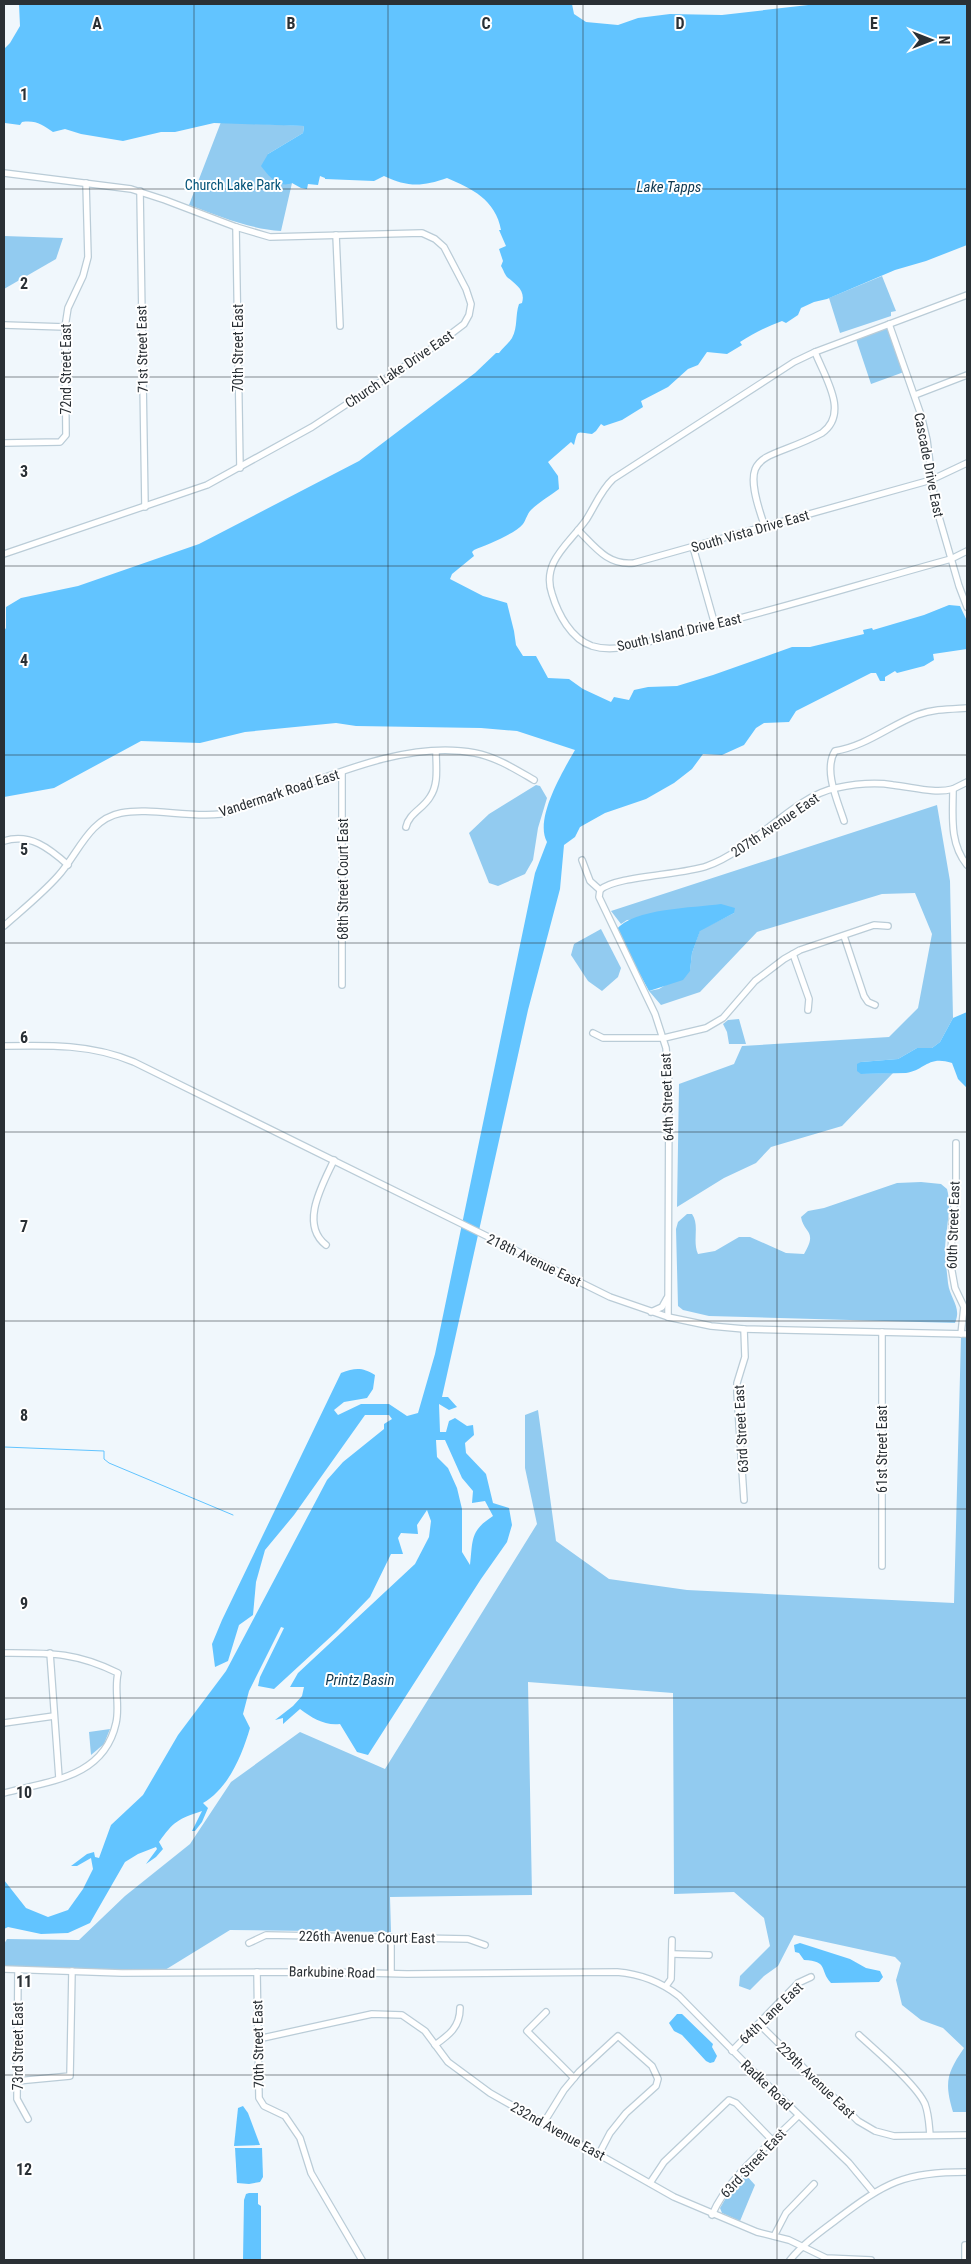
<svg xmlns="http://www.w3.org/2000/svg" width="971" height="2264" viewBox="0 0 971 2264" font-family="'Roboto Condensed',sans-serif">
<rect width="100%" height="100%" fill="#f0f7fc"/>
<g fill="#92cbf0">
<path d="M221,122L304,126L303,133L268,154L292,183L281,231C249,229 219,216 189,205Z"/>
<polygon points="4,236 63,238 56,259 4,289"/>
<polygon points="882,276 896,311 891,312 891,316 840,333 829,298"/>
<polygon points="886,328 888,329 904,372 871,384 856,339"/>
<polygon points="536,785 540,786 547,798 538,828 533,860 525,874 498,886 489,883 469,833 489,814"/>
<polygon points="937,805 950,881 953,1018 940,1042 932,1048 917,1048 898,1059 861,1062 861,1074 893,1073 842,1126 771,1147 756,1163 724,1178 677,1207 679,1084 734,1064 742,1046 889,1037 918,1008 932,934 915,893 882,894 757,932 700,992 661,1005 649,991 659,989 690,970 692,953 700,930 734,913 627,920 621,924 611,911"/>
<polygon points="601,929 621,968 618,977 602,991 588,981 571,955 574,944"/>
<polygon points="739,1019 746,1044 729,1044 727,1032 723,1024 728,1020"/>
<path d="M921,1182L941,1184L947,1189C952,1208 946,1228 945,1248C945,1259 947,1272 948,1283C950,1299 962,1307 955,1323L709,1316L683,1310L678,1306L676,1229L678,1222L687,1214H692C700,1225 692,1241 698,1254L715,1251L739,1237H750L786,1253L804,1254C818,1230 804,1234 801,1217L808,1211L824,1208L897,1183Z"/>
<path d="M961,1337H967V2112H953C944,2082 947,2073 964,2048L943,2028L921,2020L902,2005L896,1980L901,1963L895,1957L794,1935L778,1966L764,1976L750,1990L739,1986L740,1976L770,1946L764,1918L734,1892L674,1894L673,1693L528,1682L532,1895L390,1897L391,1932L230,1930L165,1970L4,1968V1944L7,1939L79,1940L125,1896L190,1844L231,1782L300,1732L385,1769L537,1524L525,1468V1415L538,1410L556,1541L609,1579L687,1590L954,1603Z"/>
<polygon points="110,1729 104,1744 91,1755 89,1732"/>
<polygon points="746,2175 755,2185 740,2221 722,2213 720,2208 730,2191"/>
</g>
<g fill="#62c4ff" fill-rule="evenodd">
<path d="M19,4H572L574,14L586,22L618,25L638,18L670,14L722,15L817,4H967V245L926,261L895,270L827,299L814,302L801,308L798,315L786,323L782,321C768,326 754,333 740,342L742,345L727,354L707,352L698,365L688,369L668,387L641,401L643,407L622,420L604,426L601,424L596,431L592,434C576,432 578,429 574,445L571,442L548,462L558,476L559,489C551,495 539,502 531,510C527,514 526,520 523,524C515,534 486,545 474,550L472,552L474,556L452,574L450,579L483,596L507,603L514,631L516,645L523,656H536L548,678L569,679L583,689L611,702L614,697L629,700L634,690L648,687L677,686L713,675L792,647H810L864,634L863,630L872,628L873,630L924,615L949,605L960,606L967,621V649L933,654L934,660L924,666L897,673L895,671L885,677V681H880L876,673H871L796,711L789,722L764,723L756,728L744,745L722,755L703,754L692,769L674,783L646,799L605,813L580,827L575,837L564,845L560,889L528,1010L442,1397H448L457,1407L449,1410L439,1404L440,1432H446L449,1421L455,1418L467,1426L473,1425L474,1435L465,1443L466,1453L486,1474L493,1503L509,1508L512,1525L507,1542L481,1579L368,1755L357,1752L340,1724C325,1726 312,1718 300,1709L283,1724V1718L275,1720L293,1706L302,1696L304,1687H290L298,1673L415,1564L429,1537L431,1521L427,1510L417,1525L418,1534L401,1533L398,1538L403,1554H391L370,1597L337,1631L274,1689L258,1686L260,1677L284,1628L281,1627L249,1691L243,1714L250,1728C242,1755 229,1788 203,1803L208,1808L202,1822L195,1831H192L202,1811C178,1819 174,1821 159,1842L163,1849L156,1857L146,1864L157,1849L156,1847L138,1854L125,1862L90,1923L68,1933L41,1934L8,1927L4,1929V1880L26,1908L48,1917L68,1910L83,1889L93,1869L91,1858L77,1866H71L87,1854L94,1852L95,1857L99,1858L111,1825L143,1795L178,1735L226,1671L327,1480L343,1462L384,1429V1424L392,1419L389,1415H365L294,1515L265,1550L256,1582L253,1615L239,1625L228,1661L215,1667L212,1644L222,1620L341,1373C355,1368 362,1367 375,1375L373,1389L367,1398L344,1402L334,1410L338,1415L361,1404H389L407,1416L418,1413L435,1354L535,873L547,842C534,819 563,771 575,750L517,731L481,728L356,726L336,723L245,732L200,743L141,741L54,788L4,797V631L6,628V607L21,598L78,586L199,544L359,461L475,373L496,353H499C503,348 509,343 512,338C518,327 515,315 519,304L522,303C526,290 515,284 507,277C505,275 503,269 501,266L503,261L499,249L506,246L499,230H501C496,200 471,188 447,178C422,187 407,187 384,176L374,181L325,179V178L320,176L318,185L308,184L307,189L301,188L292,183C278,189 268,175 261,166L268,154L303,133L304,126L214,123L175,132H161L123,141L81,134L65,129L53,132C42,125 37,120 22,122L20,125L5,123L4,126V49L10,43L20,26ZM436,1440H445L462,1478L473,1491L472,1503L485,1501L493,1516C470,1531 473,1539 470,1565L462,1552V1509L457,1488L448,1468L437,1457Z"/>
<path d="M721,904L735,908L734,913L700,931L692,953L690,971L683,980L649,991L616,930C633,908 694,908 721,904Z"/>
<path d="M967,1012V1088L958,1079L952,1063C928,1055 925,1070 906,1073L861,1074L857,1071V1064L861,1062L898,1059L917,1048H932L940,1042L953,1018Z"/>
<path d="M800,1943L850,1959L866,1968L880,1971L883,1977L879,1982L831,1983C819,1970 829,1961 804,1960L799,1953L795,1952L794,1945Z"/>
<polygon points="677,2014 682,2014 713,2044 712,2047 717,2056 714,2062 710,2063 706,2061 682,2035 674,2031 669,2023"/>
<polygon points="243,2106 248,2113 260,2145 234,2146 238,2108"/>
<polygon points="235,2148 262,2148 263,2177 260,2182 249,2184 237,2183"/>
<polygon points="249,2193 258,2193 258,2204 261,2206 261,2260 243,2260 244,2200 246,2194"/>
</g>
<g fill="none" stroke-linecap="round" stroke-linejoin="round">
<polyline stroke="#62c4ff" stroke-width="1" points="4,1447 104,1451 104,1459 109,1463 233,1515"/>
<g stroke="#baccd7" stroke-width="8">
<g id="minor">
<polyline points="4,173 131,189 165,200 236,227 270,237 422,233 435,239 444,247 466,289 471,304 469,315 464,324 435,346 312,427 207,485 4,554"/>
<polyline points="140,191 145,507"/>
<polyline points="236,227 240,468"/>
<polyline points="336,235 340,326"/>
<path d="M967,295L815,352L794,362L613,479C601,490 595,506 586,520C569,544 541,562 552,594C558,614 571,639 592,646C618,654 652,640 678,634C770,612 860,584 951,559L967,551"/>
<polyline points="889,324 921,415 927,440 935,503 959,586 967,607"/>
<polyline points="4,325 65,327"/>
<polyline points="915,395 967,375"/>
<polyline points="4,443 60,442 66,435 65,327 68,308 83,276 88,257 86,183"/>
<path d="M765,527C736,446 764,464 822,433C850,413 824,376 815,352"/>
<path d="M578,530C595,547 608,566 634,563L931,480L967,463"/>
<polyline points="693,547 715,625"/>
<polyline points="342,773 342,985"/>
<path d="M967,782L953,789C953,815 949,843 967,865"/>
<path d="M844,821C838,802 823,770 835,751C866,746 889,726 917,715C933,709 950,709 967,708"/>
<path d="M406,827C409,813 423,809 430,797C439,784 436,767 436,751"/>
<path d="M4,841C30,833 49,848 68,865"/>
<polyline points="582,860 590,881 600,890 599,897 655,1014 666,1048 669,1084 668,1317"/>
<path d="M600,890C614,876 683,875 707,866C753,850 794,796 836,788C855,784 874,782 893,785C913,787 934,794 953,789"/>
<path d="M4,926C22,910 42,894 58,876C78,854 89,819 121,813C150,807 188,818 221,814C297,793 395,737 475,753C496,757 515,769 534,780"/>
<polyline points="844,936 864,996 868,1002 875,1005"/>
<polyline points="793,954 809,999 808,1010"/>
<polyline points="593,1033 603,1038 664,1038 706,1028 723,1018 755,981 784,959 800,950 874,925 888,926"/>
<path d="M4,1046C49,1045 92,1044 134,1062L610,1297L668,1317L711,1326L744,1329L967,1334"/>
<polyline points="956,1143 956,1191 952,1222 951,1266 955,1288 964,1307 961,1334"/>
<path d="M326,1245C299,1224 323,1184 334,1160"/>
<polyline points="651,1312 662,1307 667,1298"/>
<polyline points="744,1500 737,1393 737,1383 745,1357 744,1329"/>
<polyline points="882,1566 882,1332"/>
<path d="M4,1653C50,1653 76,1652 118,1673C114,1690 120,1706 116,1723C104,1778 49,1781 4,1793"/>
<polyline points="50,1653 59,1778"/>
<polyline points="4,1723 54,1716"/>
<polyline points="391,1937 391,1973"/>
<polyline points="249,1943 266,1935 468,1939 485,1945"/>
<polyline points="673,1954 709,1955"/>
<path d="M4,1969L122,1973L328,1972L407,1974L617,1972C641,1974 661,1982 679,1996L752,2070L849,2163L873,2192"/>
<polyline points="18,1970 17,2099 28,2119"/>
<polyline points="257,1972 259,2098 264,2106 285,2116 300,2138 311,2173 362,2260"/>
<polyline points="666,1986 671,1979 672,1940"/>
<polyline points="546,2012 527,2031 574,2078"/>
<polyline points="759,2024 858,2121 875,2131 894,2136 967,2135"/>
<path d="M859,2035C876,2051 916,2084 925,2104C929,2115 929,2125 930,2135"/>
<polyline points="258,2039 372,2014 402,2015 425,2031 448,2062 490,2093 674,2197 757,2232 789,2240 826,2258 871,2260"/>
<path d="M435,2045C449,2035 460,2027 460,2008"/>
<polyline points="732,2051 798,1983 811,1977"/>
<polyline points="17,2081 70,2076 72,1971"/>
<polyline points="543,2124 564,2090 579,2072 618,2036 652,2066 658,2079 656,2086 626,2113 610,2133 599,2154"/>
<polyline points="650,2183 664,2162 729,2100 736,2103 773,2141"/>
<path d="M712,2215C728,2177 770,2144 798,2116"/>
<polyline points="774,2236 786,2213 814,2184"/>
<path d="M790,2260C803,2244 820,2232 836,2220C886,2182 904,2172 967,2172"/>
<polyline points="965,2260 965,2245 967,2245"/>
</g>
</g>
<use href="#minor" stroke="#fff" stroke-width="5.5"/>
</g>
<path fill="none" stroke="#2a3035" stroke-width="1" stroke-opacity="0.55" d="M194,4V2260M388,4V2260M583,4V2260M777,4V2260M4,189H967M4,377H967M4,566H967M4,755H967M4,943H967M4,1132H967M4,1321H967M4,1509H967M4,1698H967M4,1887H967M4,2075H967"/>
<g text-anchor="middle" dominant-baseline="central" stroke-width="4" stroke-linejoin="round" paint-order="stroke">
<g font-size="14" fill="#005177" stroke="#fff">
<text x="233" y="185">Church Lake Park</text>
</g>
<g font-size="14" fill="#2a3035" stroke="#fff">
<text transform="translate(238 348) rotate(-90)">70th Street East</text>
<text transform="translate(142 349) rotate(-91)">71st Street East</text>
<text transform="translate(66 369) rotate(-90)">72nd Street East</text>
<text transform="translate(399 369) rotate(-34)">Church Lake Drive East</text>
<text transform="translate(929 465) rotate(79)">Cascade Drive East</text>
<text transform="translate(750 531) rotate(-16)">South Vista Drive East</text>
<text transform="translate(679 632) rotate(-13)">South Island Drive East</text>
<text transform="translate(279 793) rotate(-18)">Vandermark Road East</text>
<text transform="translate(775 825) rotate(-34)">207th Avenue East</text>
<text transform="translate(343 879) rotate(-90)">68th Street Court East</text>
<text transform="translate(667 1097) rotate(-92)">64th Street East</text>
<text transform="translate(953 1225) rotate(-88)">60th Street East</text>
<text transform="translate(534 1260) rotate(26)">218th Avenue East</text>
<text transform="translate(741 1429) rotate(-93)">63rd Street East</text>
<text transform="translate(882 1449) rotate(-90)">61st Street East</text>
<text transform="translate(367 1937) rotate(1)">226th Avenue Court East</text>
<text transform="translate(332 1972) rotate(1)">Barkubine Road</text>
<text transform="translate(771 2013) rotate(-44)">64th Lane East</text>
<text transform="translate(258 2044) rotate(-91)">70th Street East</text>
<text transform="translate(18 2046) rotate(-90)">73rd Street East</text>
<text transform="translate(816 2080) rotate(44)">229th Avenue East</text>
<text transform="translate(767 2085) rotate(44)">Radke Road</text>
<text transform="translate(558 2131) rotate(29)">232nd Avenue East</text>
<text transform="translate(753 2163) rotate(-47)">63rd Street East</text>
</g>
<g font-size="15" font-style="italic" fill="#0f3951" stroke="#fff">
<text x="669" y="187">Lake Tapps</text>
<text x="360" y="1680">Printz Basin</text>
</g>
</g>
<g font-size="16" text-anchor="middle" font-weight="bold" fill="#2a3035" stroke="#fff" stroke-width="4" stroke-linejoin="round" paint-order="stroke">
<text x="97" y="29">A</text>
<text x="291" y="29">B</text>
<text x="486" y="29">C</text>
<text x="680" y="29">D</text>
<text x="874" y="29">E</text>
<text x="24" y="100">1</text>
<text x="24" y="289">2</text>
<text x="24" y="477">3</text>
<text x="24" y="666">4</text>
<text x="24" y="855">5</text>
<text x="24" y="1043">6</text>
<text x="24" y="1232">7</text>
<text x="24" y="1421">8</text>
<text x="24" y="1609">9</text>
<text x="24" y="1798">10</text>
<text x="24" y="1987">11</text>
<text x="24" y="2175">12</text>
</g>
<rect width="971" height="2264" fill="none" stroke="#2a3035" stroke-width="10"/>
<g transform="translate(931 40) rotate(90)" stroke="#ffffff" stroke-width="4" paint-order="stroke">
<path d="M0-4L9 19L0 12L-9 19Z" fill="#2a3035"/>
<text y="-8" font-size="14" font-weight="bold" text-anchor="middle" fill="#2a3035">N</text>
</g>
</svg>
